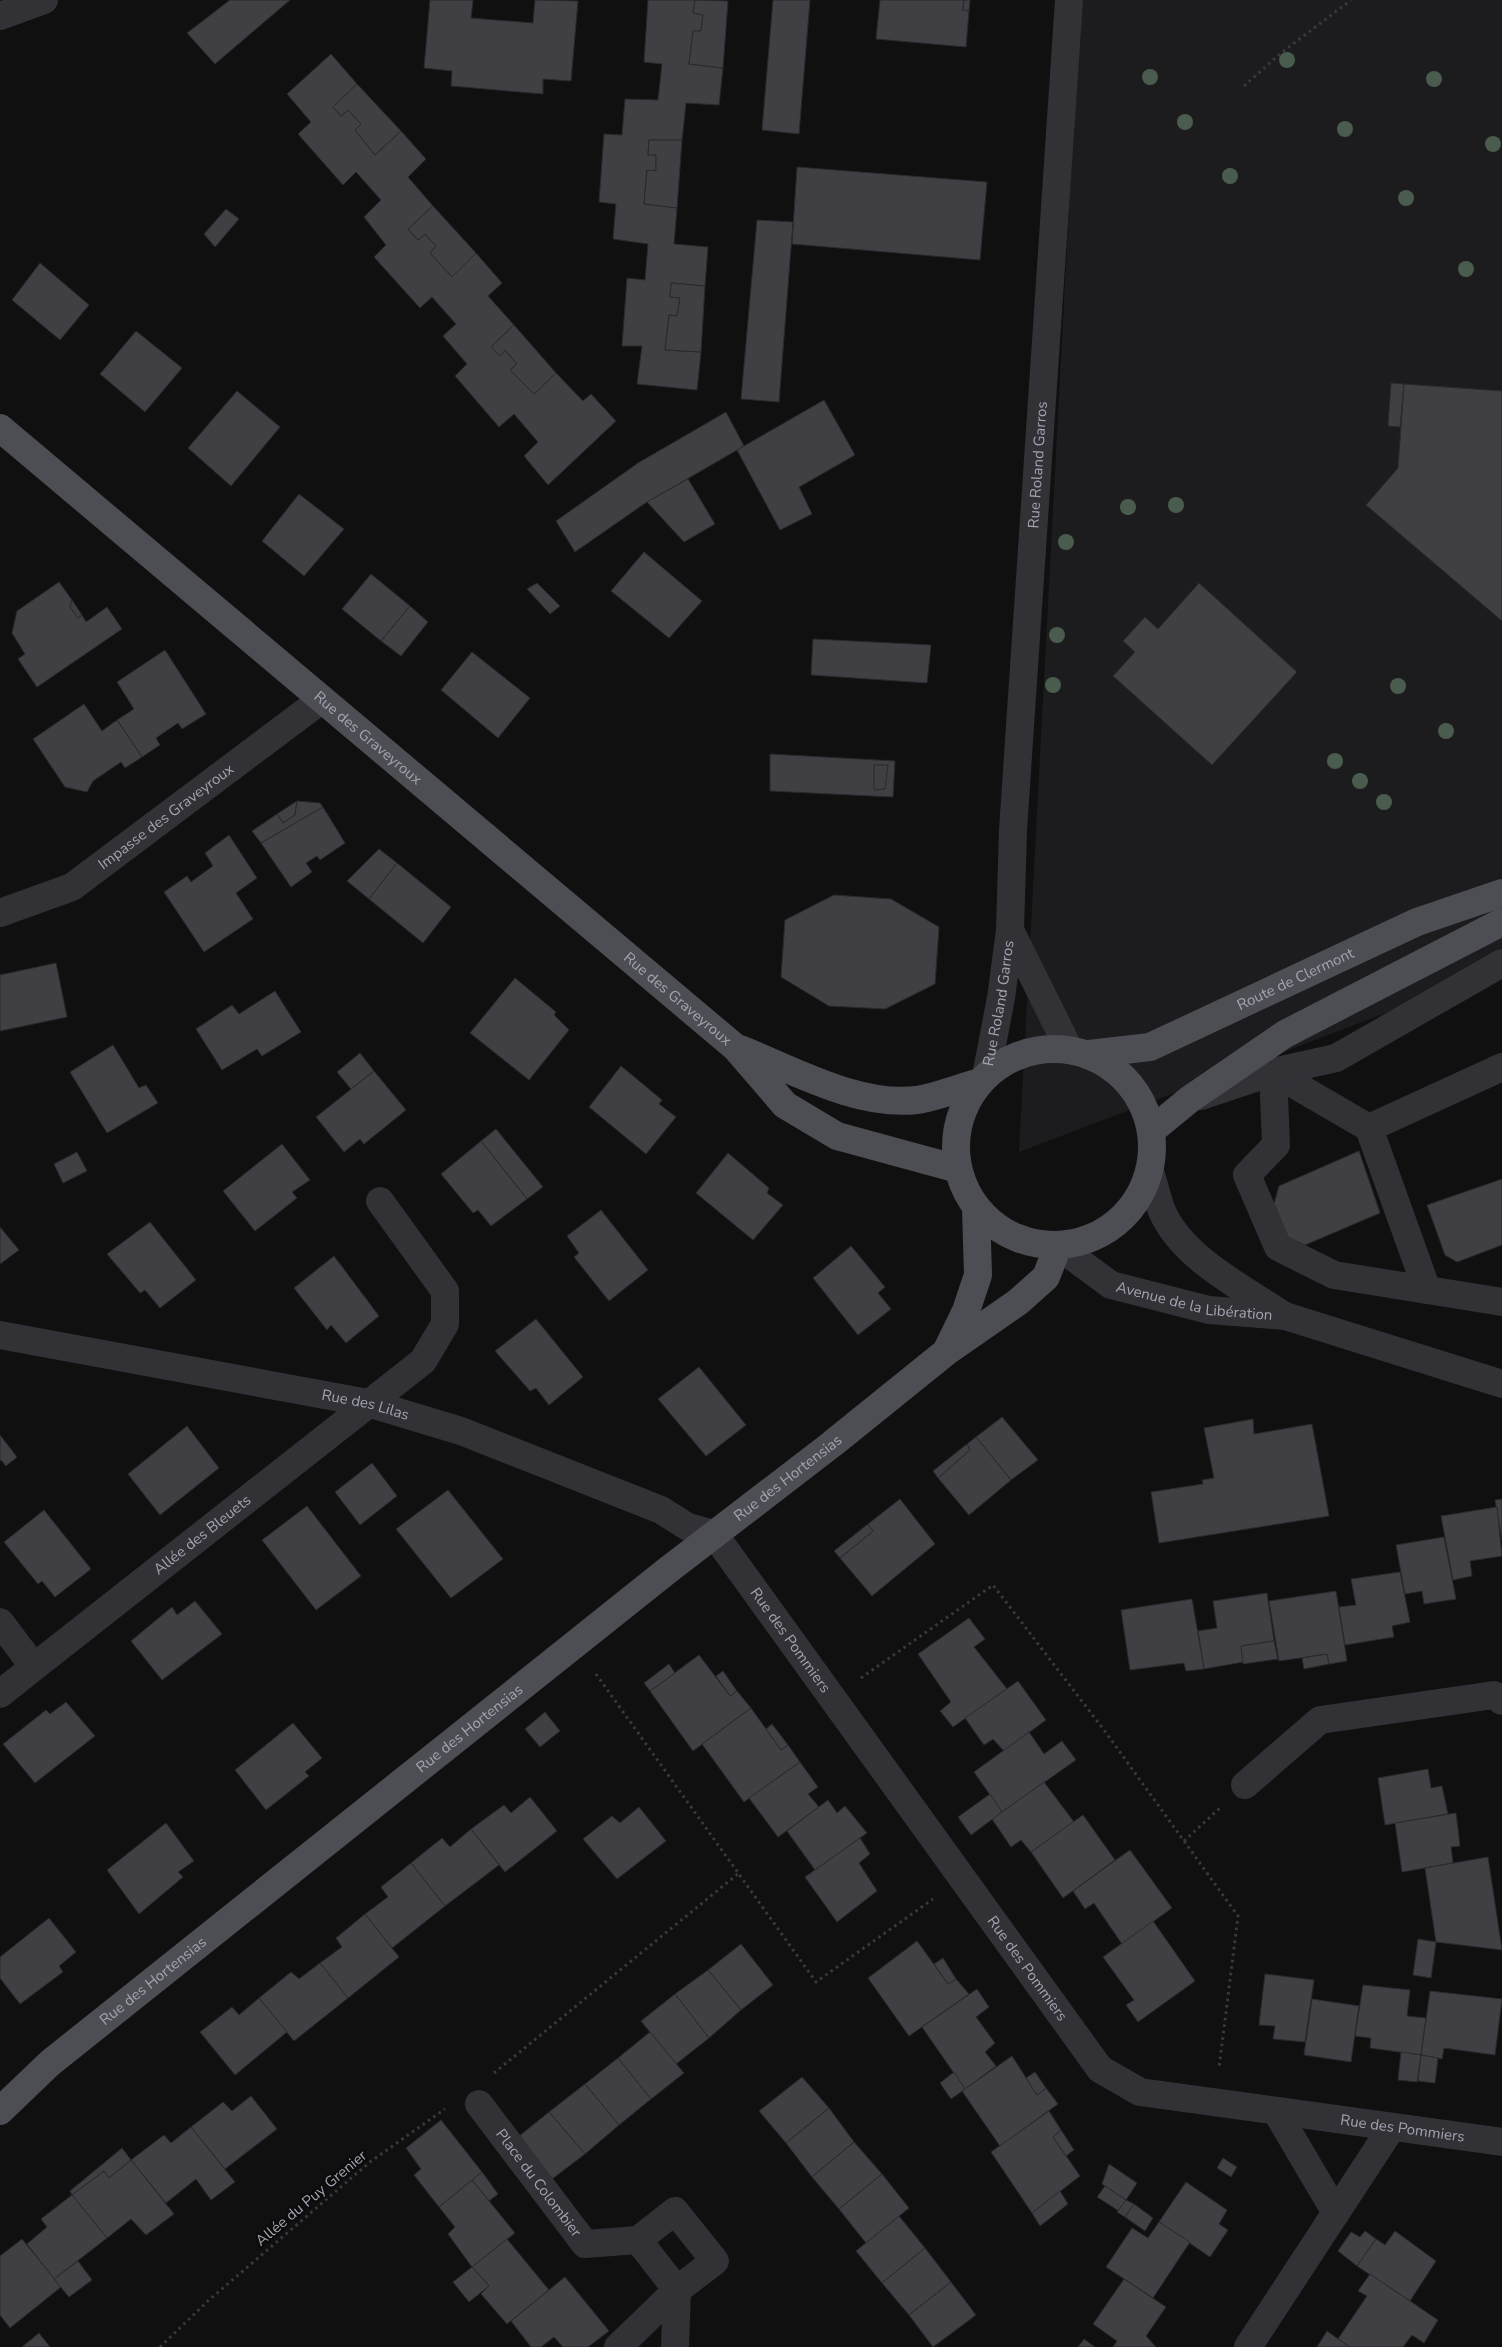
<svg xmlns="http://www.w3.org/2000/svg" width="1502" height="2347" viewBox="0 0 1502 2347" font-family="'Nunito Sans',sans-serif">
<rect width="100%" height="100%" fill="#101011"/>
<polygon fill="#1c1c1e" points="1080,0 1502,0 1502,969 1019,1152"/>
<g fill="#3f3f44" stroke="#2a2a2d">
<polygon points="230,0 290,0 215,64 187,33"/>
<polygon points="430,0 473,0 471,18 533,23 535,0 578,1 571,81 543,79 543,94 451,86 452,71 424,68"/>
<polygon points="648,0 695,0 693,13 703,15 701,31 693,31 689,64 723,68 719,105 686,103 682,140 649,140 648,155 656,155 656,171 647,170 644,204 677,208 674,244 708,247 705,286 671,283 670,297 680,298 677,316 669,315 665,350 701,352 697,390 637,384 642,346 622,346 627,278 645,280 648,244 613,239 616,204 599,202 604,134 622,135 625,99 658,100 662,64 644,62"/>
<polygon points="695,0 728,1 723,68 689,64 693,31 701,31 703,15 693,13"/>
<polygon points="773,0 810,0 799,134 762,130"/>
<polygon points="880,0 964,0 963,10 969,11 966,47 876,39"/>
<polygon points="964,0 970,0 969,11 963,10"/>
<polygon points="331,54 357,84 333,107 341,116 348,110 361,124 355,130 375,155 401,131 426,159 408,177 433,206 408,229 418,240 425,234 436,246 430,253 452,277 476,253 502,283 488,296 514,325 491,347 500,356 505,350 517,364 510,370 534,394 556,373 583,401 591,394 616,421 548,485 524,456 538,442 514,414 499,427 455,376 467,364 443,336 456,324 432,297 420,308 374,257 386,245 364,217 381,200 356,172 343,185 298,134 311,122 287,94"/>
<polygon points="357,84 401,131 375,155 355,130 361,124 348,110 341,116 333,107"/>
<polygon points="649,140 682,140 677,208 644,204 647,170 656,171 656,155 648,155"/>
<polygon points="797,167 987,182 980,260 792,244"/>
<polygon points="433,206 476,253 452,277 430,253 436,246 425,234 418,240 408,229"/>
<polygon points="226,209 239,219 215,247 204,234"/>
<polygon points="757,220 793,222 779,402 741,399"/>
<polygon points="40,263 89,305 60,340 12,300"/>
<polygon points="671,283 705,286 701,352 665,350 669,315 677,316 680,298 670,297"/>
<polygon points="514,325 556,373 534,394 510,370 517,364 505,350 500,356 491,347"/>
<polygon points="136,331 182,368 145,412 100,374"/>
<polygon points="1391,383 1404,384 1400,427 1388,426"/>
<polygon points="1404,384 1502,391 1502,621 1366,505 1398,468"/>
<polygon points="237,391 280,427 231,486 188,448"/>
<polygon points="824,400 855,455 799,487 812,514 780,530 737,450"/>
<polygon points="726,412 744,446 644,504 575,552 556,521 638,463"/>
<polygon points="688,479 715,524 684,542 647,502"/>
<polygon points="299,494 344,529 304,576 262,541"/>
<polygon points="644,552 702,601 669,638 611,591"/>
<polygon points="371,574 410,606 381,641 342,609"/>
<polygon points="59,582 72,600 70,607 78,618 82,615 86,622 107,607 122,629 37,687 18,659 25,654 12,633 17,611"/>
<polygon points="537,583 560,606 550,614 527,589"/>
<polygon points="1199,583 1297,672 1212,765 1113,676 1135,652 1123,641 1145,617 1158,629"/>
<polygon points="72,600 82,615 78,618 70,607"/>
<polygon points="410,606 428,622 401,656 381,641"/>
<polygon points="813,639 931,645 927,683 811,675"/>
<polygon points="165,650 206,714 182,729 178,723 156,738 160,745 142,757 117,720 134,709 117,682"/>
<polygon points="472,652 530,698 498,738 441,690"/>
<polygon points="84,704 102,731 117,720 142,757 125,768 121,762 93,781 87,792 65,787 33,739"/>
<polygon points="770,754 895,761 893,797 770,791"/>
<polygon points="874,765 888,765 885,789 874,790"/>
<polygon points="297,801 295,815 283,823 277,814"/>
<polygon points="297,801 320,803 323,807 261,843 252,831 277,814 283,823 295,815"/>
<polygon points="323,807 345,843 320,860 317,856 306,863 312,872 291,887 261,843"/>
<polygon points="229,835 257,878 236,893 253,919 204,952 164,892 187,876 191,882 213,866 205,853"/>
<polygon points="379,849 397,863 369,899 347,881"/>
<polygon points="397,863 451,907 423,943 369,899"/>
<polygon points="834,895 891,899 939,927 935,984 885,1009 829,1006 781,977 785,920"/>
<polygon points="56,963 67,1017 0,1031 0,975"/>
<polygon points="515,978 556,1012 554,1015 569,1030 529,1080 470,1033"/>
<polygon points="275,991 301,1032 262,1056 257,1049 222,1070 196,1029 232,1005 239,1014"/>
<polygon points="113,1045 139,1088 146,1085 158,1103 107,1133 70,1072"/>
<polygon points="360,1053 374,1071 351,1089 337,1072"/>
<polygon points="621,1066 662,1100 659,1104 676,1117 646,1154 589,1107"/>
<polygon points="374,1071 406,1110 364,1144 360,1139 344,1152 316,1117"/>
<polygon points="496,1129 543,1187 527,1199 481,1141"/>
<polygon points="481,1141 527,1199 491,1226 478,1210 473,1213 441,1174"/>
<polygon points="282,1144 310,1180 292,1192 297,1198 255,1231 223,1191"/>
<polygon points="1359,1151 1380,1213 1305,1245 1288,1237 1274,1204 1279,1186"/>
<polygon points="77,1152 87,1171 63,1183 54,1164"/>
<polygon points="728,1153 769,1188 767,1193 783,1205 753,1240 696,1193"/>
<polygon points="1502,1179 1502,1245 1457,1262 1445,1255 1427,1205"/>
<polygon points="601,1210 648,1270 609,1301 574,1257 579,1253 567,1236"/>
<polygon points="150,1222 196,1280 160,1308 145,1290 140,1293 107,1254"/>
<polygon points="0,1227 19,1250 0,1264"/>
<polygon points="851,1246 885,1287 878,1293 891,1309 858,1335 813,1278"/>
<polygon points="334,1256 379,1316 346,1343 331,1325 327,1330 294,1288"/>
<polygon points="536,1319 583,1377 549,1405 536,1388 530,1391 495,1351"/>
<polygon points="699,1367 746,1425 706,1456 658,1399"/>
<polygon points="1002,1417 1038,1460 1011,1480 976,1437"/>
<polygon points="1253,1419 1254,1434 1312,1424 1329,1516 1159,1543 1151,1492 1203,1484 1202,1480 1214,1478 1204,1428"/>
<polygon points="187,1426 219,1468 160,1515 128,1474"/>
<polygon points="0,1435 17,1457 6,1466 1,1460 0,1461"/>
<polygon points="976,1437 1011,1480 969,1515 938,1478 970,1450 967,1444"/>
<polygon points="967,1444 970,1450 938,1478 933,1471"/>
<polygon points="372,1463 397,1496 360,1525 335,1492"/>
<polygon points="448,1490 503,1559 451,1598 396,1529"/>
<polygon points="900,1499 935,1544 872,1596 840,1558 873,1531 868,1524"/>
<polygon points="1502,1499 1502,1540 1495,1500"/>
<polygon points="307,1506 361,1576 316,1610 262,1540"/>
<polygon points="1497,1507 1502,1556 1470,1561 1472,1576 1453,1580 1441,1516"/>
<polygon points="44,1510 91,1569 55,1597 42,1581 38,1584 4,1542"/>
<polygon points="868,1524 873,1531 840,1558 834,1551"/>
<polygon points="1444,1537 1456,1599 1424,1604 1422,1591 1405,1594 1396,1545"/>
<polygon points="1400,1572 1410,1622 1392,1626 1394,1637 1345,1645 1339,1607 1356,1605 1351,1579"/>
<polygon points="1336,1591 1347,1661 1329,1664 1327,1654 1279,1661 1269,1601"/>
<polygon points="1267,1593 1274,1641 1241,1646 1243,1662 1204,1669 1198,1631 1217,1628 1213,1601"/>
<polygon points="1192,1599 1204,1669 1186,1671 1184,1663 1130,1670 1121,1610"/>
<polygon points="195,1601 222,1634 162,1680 131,1641 172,1607 177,1615"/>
<polygon points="969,1618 985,1639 974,1647 1007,1689 953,1727 940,1711 951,1702 918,1654"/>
<polygon points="1274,1641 1278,1659 1243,1664 1241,1646"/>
<polygon points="1327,1654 1329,1664 1304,1669 1302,1658"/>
<polygon points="699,1655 730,1696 737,1691 751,1708 693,1751 650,1691"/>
<polygon points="669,1664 675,1673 650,1691 644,1683"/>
<polygon points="723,1671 737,1691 730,1696 716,1676"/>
<polygon points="1018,1681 1046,1720 1004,1751 993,1739 984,1745 965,1718"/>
<polygon points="66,1702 95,1736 35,1783 3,1744 46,1710 50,1714"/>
<polygon points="751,1708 781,1750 788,1745 800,1762 744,1802 702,1744"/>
<polygon points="545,1712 560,1731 540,1747 525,1729"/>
<polygon points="293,1723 322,1758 305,1772 309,1776 266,1810 235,1770"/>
<polygon points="772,1724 788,1745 781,1750 766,1729"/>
<polygon points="1029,1732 1044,1754 1062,1741 1076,1760 1002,1812 974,1772"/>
<polygon points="800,1762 818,1787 808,1794 819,1807 778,1837 749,1798"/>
<polygon points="1428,1769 1431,1788 1442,1786 1448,1814 1385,1825 1378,1778"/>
<polygon points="1044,1782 1074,1822 1031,1852 1021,1840 1011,1847 992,1819"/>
<polygon points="990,1794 1002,1812 971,1835 958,1817"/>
<polygon points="530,1797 557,1831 505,1872 471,1829 504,1805 511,1813"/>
<polygon points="828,1800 837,1813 845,1806 867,1833 815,1870 787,1831"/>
<polygon points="639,1807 666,1841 617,1879 583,1839 612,1816 620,1823"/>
<polygon points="1456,1813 1460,1846 1451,1847 1453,1863 1402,1872 1395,1823"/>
<polygon points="1083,1815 1115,1860 1063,1898 1031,1852"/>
<polygon points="166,1823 194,1861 178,1872 183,1877 139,1914 107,1870"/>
<polygon points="471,1829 499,1865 445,1906 411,1863 442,1838 450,1847"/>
<polygon points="860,1838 870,1854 859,1863 877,1891 837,1922 805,1877"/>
<polygon points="1130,1850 1172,1908 1122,1944 1094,1903 1085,1909 1073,1891"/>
<polygon points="1488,1857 1502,1950 1436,1942 1425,1868"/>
<polygon points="411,1863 445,1906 392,1948 365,1914 388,1897 381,1887"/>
<polygon points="365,1914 399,1957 348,1998 320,1963 342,1947 336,1938"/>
<polygon points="49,1918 76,1952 59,1966 63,1972 20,2004 0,1978 0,1957"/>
<polygon points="1153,1921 1195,1981 1138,2022 1126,2005 1134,2000 1103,1957"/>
<polygon points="1418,1939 1436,1942 1431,1978 1413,1975"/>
<polygon points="917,1941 948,1984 956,1979 969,1994 909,2036 868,1978"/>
<polygon points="741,1944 773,1985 741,2010 708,1970"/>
<polygon points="943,1958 956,1979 948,1984 934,1964"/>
<polygon points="320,1963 348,1998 294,2041 259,1998 291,1972 299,1979"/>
<polygon points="708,1970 741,2010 709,2038 675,1994"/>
<polygon points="1265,1974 1314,1980 1305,2042 1273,2039 1275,2026 1259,2025"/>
<polygon points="1363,1985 1410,1990 1407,2016 1426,2018 1421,2055 1370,2048 1371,2038 1355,2036"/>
<polygon points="977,1989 989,2007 976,2017 995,2043 985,2052 996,2066 965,2089 922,2027"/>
<polygon points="1430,1991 1502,1999 1495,2055 1444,2048 1442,2059 1421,2055"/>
<polygon points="675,1994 709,2038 676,2064 641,2021"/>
<polygon points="259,1998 287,2032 235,2075 200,2032 232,2007 239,2015"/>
<polygon points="1312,1999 1359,2006 1351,2062 1304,2055"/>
<polygon points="650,2032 684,2073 651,2099 618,2058"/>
<polygon points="1401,2052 1421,2055 1417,2082 1398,2080"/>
<polygon points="1421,2055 1438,2058 1435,2083 1418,2081"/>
<polygon points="1012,2056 1037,2095 1046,2088 1058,2104 1000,2146 962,2091"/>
<polygon points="618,2058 651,2099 619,2125 585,2084"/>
<polygon points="954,2072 965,2089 951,2099 940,2083"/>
<polygon points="1035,2072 1046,2088 1037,2095 1026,2078"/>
<polygon points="802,2077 829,2108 786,2143 759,2111"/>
<polygon points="585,2084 619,2125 585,2154 549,2112"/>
<polygon points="251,2096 277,2129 225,2169 191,2127 223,2102 232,2111"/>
<polygon points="829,2108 854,2142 812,2177 786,2143"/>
<polygon points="1049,2111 1061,2130 1053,2137 1080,2176 1032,2213 991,2152"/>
<polygon points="549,2112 585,2154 552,2179 518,2137"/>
<polygon points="441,2120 482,2172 439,2207 414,2175 421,2169 406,2148"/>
<polygon points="191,2127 235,2182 211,2200 196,2179 166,2203 131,2160 164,2135 171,2143"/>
<polygon points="1061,2130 1074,2150 1066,2156 1053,2137"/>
<polygon points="854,2142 882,2174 839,2209 812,2177"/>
<polygon points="122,2148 131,2160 109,2178 104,2171 72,2195 70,2191"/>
<polygon points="1223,2158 1237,2167 1231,2177 1217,2168"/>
<polygon points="131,2160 174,2214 146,2235 131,2219 107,2238 72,2195 104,2171 109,2178"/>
<polygon points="1109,2164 1137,2183 1126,2200 1102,2184"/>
<polygon points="482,2172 498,2194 489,2201 472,2180"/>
<polygon points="882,2174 909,2208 866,2243 839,2209"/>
<polygon points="472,2180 515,2233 472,2267 448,2234 455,2227 439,2207"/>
<polygon points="1186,2182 1227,2210 1219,2224 1228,2230 1210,2257 1159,2222"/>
<polygon points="1105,2186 1126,2200 1119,2211 1097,2197"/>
<polygon points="1060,2191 1068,2204 1040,2226 1032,2213"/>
<polygon points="72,2195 107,2238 54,2279 27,2244 47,2227 41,2219"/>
<polygon points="1126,2200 1134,2204 1125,2217 1117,2212"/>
<polygon points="1134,2204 1153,2218 1145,2231 1125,2217"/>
<polygon points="899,2216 925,2248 882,2283 856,2251"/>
<polygon points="1159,2222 1190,2242 1153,2298 1106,2267 1132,2228 1148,2238"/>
<polygon points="1365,2231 1376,2239 1357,2266 1338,2251 1351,2232 1360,2237"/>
<polygon points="1395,2231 1436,2261 1410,2301 1357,2266 1376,2239 1385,2245"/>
<polygon points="22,2239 61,2287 10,2328 0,2315 0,2256"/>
<polygon points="507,2239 549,2290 507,2324 481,2294 489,2286 472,2267"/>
<polygon points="925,2248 951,2282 909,2315 882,2283"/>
<polygon points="78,2261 92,2280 69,2297 54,2279"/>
<polygon points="472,2267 489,2286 469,2302 453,2282"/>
<polygon points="1370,2274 1438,2320 1424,2343 1412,2335 1403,2347 1350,2347 1338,2339 1367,2296 1358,2291"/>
<polygon points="565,2277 609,2331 588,2347 563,2347 554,2337 541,2347 531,2347 511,2321"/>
<polygon points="1124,2279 1166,2307 1146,2336 1156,2347 1113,2347 1117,2341 1093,2324"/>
<polygon points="951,2282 976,2315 933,2347 909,2315"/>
<polygon points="1327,2331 1338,2339 1350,2347 1317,2347"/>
<polygon points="39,2333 50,2347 22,2347"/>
<polygon points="1084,2339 1095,2347 1078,2347"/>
</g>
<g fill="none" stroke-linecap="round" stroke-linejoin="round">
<g stroke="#393a3e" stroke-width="3" stroke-dasharray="2.5 4" stroke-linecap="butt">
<polyline points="1244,86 1281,53 1351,0"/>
<polyline points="596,1674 816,1982 933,1899"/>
<polyline points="861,1678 993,1585 1104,1730 1238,1916 1219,2068"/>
<polyline points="1184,1841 1220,1808"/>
<polyline points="494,2073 739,1873"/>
<polyline points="160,2347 209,2300 370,2162 445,2109"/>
</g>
<g stroke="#313136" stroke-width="28">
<polyline points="0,16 44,0"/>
<path id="s1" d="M0,913L72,887L321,700"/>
<polyline points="1010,930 1069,1049"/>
<polyline points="1273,1072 1276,1145 1247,1175 1278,1247 1334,1275 1502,1302"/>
<polyline points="1273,1072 1369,1128 1502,1067"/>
<path id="s2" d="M986,1076L1001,998L1010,930L1013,830L1069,0"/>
<polyline points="1201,1096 1273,1072 1336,1058 1502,963"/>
<polyline points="1369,1128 1427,1290"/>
<path d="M1150,1171C1154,1184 1157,1198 1162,1211C1182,1258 1243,1288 1283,1315"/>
<path id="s3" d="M1058,1246L1111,1285L1209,1310L1285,1316L1502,1384"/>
<path id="s4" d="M0,1335L368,1403L461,1431L661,1510L688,1527L714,1534L1100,2069L1140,2092L1502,2142"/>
<polyline points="0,1622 34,1667 0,1694"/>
<path id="s5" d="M34,1667L423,1361L445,1324V1291L380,1201"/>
<polyline points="1245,1785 1320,1720 1494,1695 1502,1701"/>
<path id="s6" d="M479,2104L585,2244L638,2240L677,2290L715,2261L675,2211L638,2240"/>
<polyline points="1276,2111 1336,2213"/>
<polyline points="618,2347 677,2290"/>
<polyline points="675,2347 677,2290"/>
<polyline points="1248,2347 1392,2127"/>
</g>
<g stroke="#4d4e54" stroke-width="28">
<path id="s7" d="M0,428L736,1048L785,1105L837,1136L958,1169"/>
<circle cx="1054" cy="1147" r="98"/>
<path d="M740,1049C793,1070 858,1107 917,1100C937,1097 959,1088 980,1082"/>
<path id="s8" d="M1089,1054L1150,1047L1417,922L1502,893"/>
<polyline points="1151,1131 1190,1099 1285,1034 1502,922"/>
<polyline points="947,1350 966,1311 978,1275 976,1208"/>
<path id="s9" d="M0,2111L50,2063L668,1570L832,1444L946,1352L1018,1302L1046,1277L1058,1246"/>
</g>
</g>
<g fill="#4a5c4e">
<circle cx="1287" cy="60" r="8"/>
<circle cx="1150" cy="77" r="8"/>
<circle cx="1434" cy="79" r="8"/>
<circle cx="1185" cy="122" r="8"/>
<circle cx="1345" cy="129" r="8"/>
<circle cx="1493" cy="144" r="8"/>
<circle cx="1230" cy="176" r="8"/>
<circle cx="1406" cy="198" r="8"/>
<circle cx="1466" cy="269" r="8"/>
<circle cx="1176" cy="505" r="8"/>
<circle cx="1128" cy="507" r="8"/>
<circle cx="1066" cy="542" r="8"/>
<circle cx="1057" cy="635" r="8"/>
<circle cx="1053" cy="685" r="8"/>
<circle cx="1398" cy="686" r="8"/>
<circle cx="1446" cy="731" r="8"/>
<circle cx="1335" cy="761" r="8"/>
<circle cx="1360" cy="781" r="8"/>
<circle cx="1384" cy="802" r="8"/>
</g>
<g text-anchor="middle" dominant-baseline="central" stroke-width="4.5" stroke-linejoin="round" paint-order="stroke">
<g font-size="15" fill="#a2a4b1" stroke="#0b0b0c">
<text stroke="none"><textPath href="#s2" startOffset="614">Rue Roland Garros</textPath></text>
<text stroke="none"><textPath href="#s7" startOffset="481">Rue des Graveyroux</textPath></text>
<text stroke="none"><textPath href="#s1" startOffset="194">Impasse des Graveyroux</textPath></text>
<text stroke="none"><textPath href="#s8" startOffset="222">Route de Clermont</textPath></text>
<text stroke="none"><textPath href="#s7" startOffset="886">Rue des Graveyroux</textPath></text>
<text stroke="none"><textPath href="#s2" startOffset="74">Rue Roland Garros</textPath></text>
<text stroke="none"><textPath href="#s3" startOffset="151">Avenue de la Libération</textPath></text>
<text stroke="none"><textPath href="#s4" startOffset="372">Rue des Lilas</textPath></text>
<text stroke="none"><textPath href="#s9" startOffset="1011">Rue des Hortensias</textPath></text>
<text stroke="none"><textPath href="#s5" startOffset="214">Allée des Bleuets</textPath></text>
<text stroke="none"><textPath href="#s4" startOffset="876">Rue des Pommiers</textPath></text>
<text stroke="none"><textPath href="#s9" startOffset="606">Rue des Hortensias</textPath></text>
<text stroke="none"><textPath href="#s4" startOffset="1281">Rue des Pommiers</textPath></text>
<text stroke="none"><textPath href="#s9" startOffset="201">Rue des Hortensias</textPath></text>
<text stroke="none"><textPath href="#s4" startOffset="1716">Rue des Pommiers</textPath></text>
<text stroke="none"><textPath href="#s6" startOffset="99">Place du Colombier</textPath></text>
<text transform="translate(311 2198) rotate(-40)">Allée du Puy Grenier</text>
</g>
</g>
</svg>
